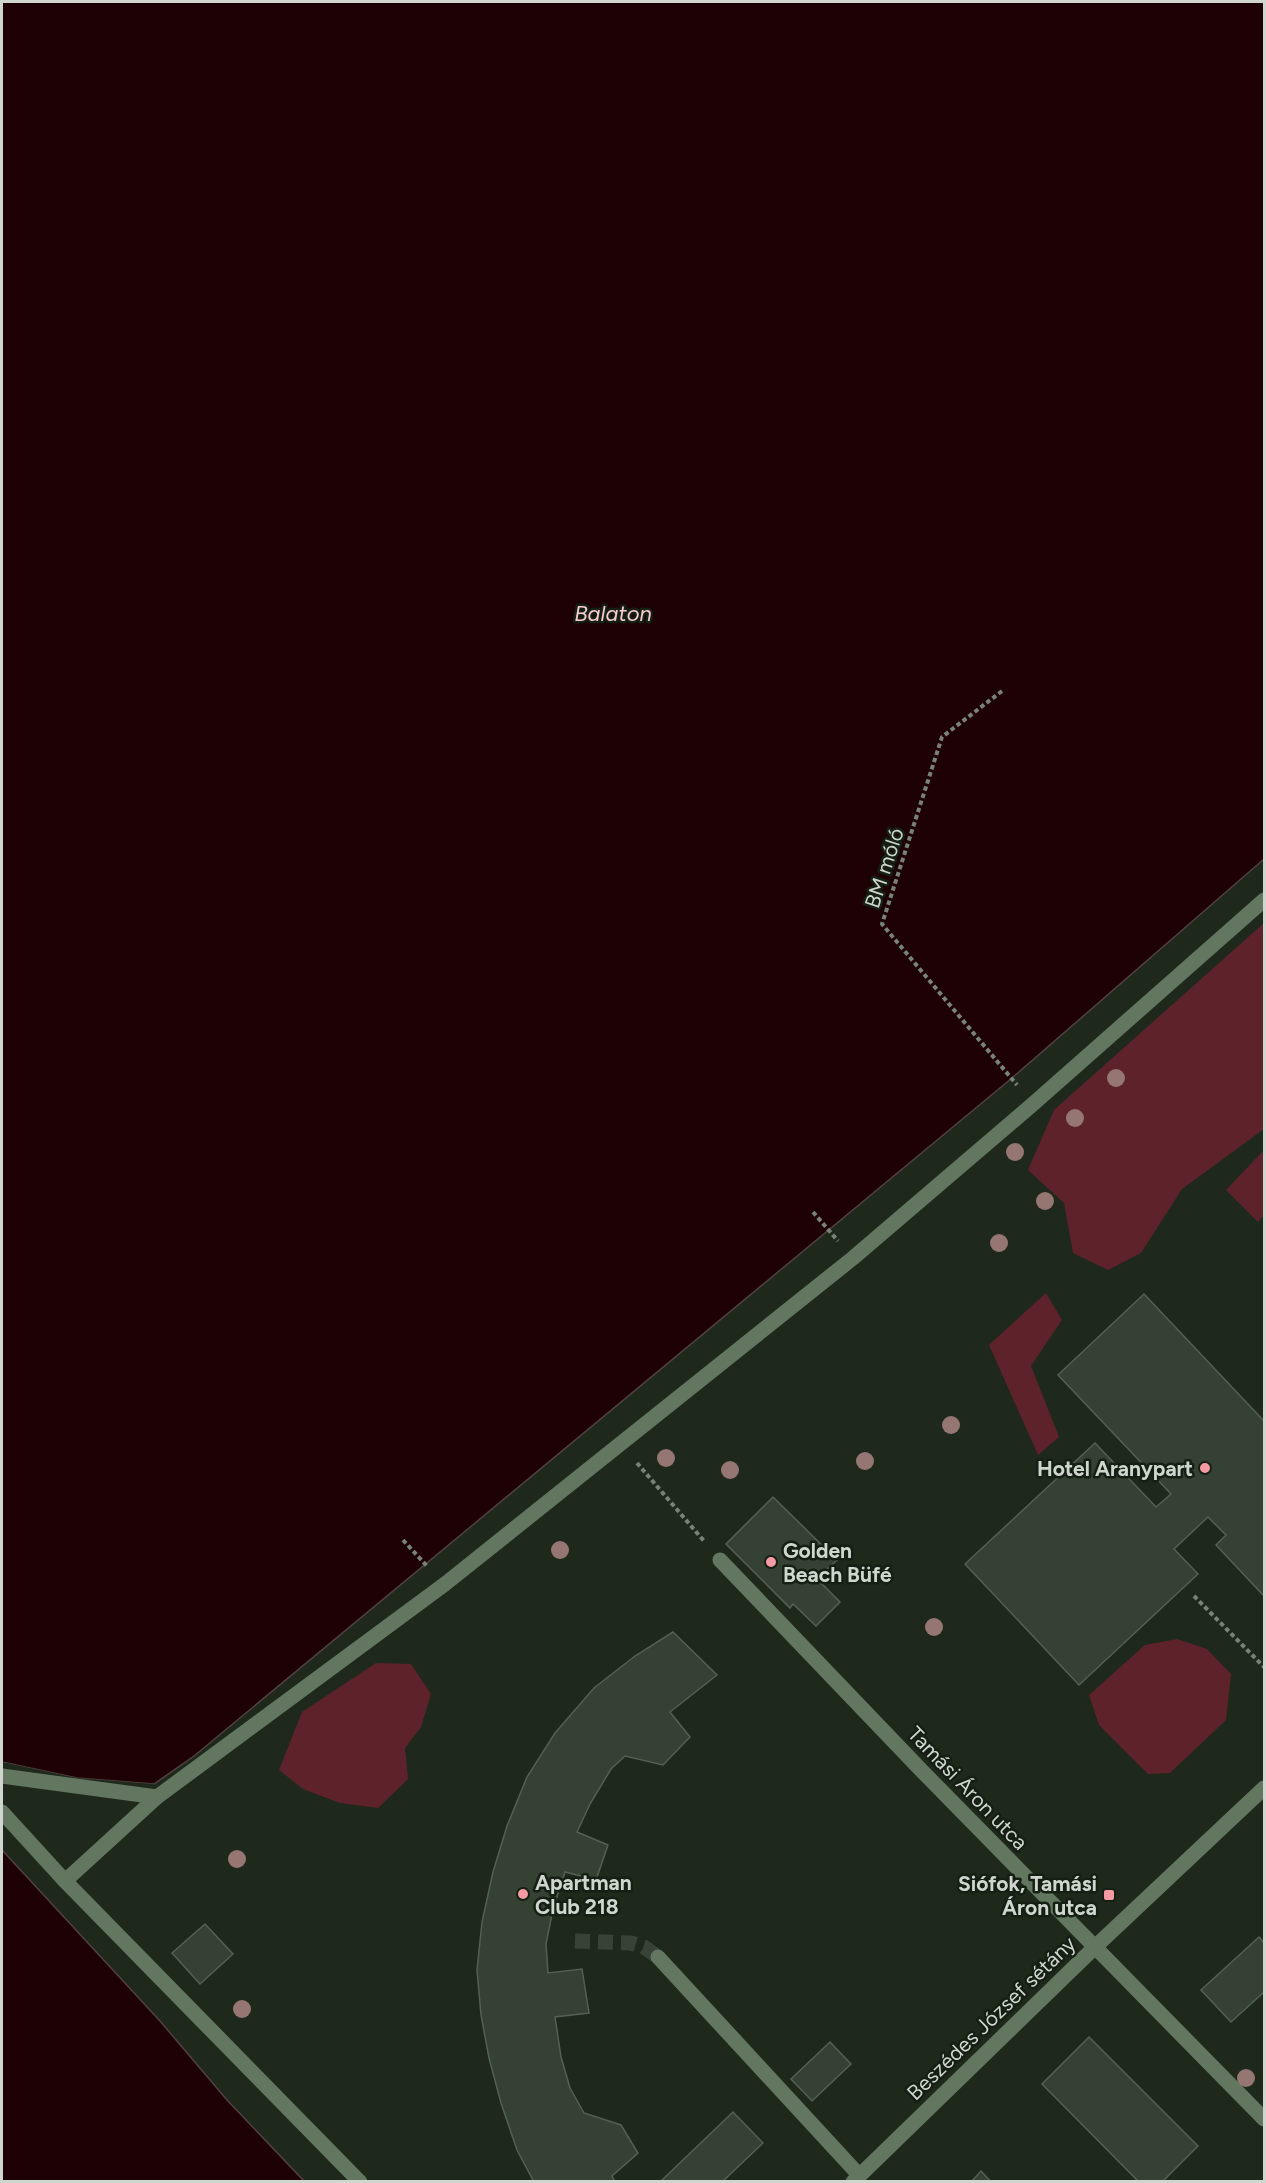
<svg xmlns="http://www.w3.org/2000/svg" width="1266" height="2183" viewBox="0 0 1266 2183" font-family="Figtree,sans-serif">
<rect width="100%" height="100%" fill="#1e291c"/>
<g fill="#5e222b">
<polygon points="1264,923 1264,1129 1182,1189 1141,1253 1108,1270 1073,1253 1064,1203 1028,1170 1054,1110"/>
<polygon points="1264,1150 1264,1215 1258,1222 1226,1190"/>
<polygon points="1046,1293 1062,1320 1031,1366 1059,1437 1038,1455 989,1345"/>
<polygon points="1177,1639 1207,1649 1231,1674 1226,1720 1170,1773 1148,1774 1099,1725 1089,1695 1145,1645"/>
<polygon points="376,1663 411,1664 431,1694 421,1727 405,1748 408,1779 378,1808 340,1803 303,1789 279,1770 302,1712"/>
</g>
<g fill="#1e0105" stroke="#534141" stroke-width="1.5">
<polygon points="2,2 1264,2 1264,859 1012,1078 194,1756 154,1784 77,1778 2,1762"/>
<polygon points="2,1850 160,2021 227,2100 304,2181 2,2181"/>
</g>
<polygon fill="#1e291c" points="2,1762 77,1778 154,1784 151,1787 77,1781 2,1765"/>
<g fill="#354133" stroke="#536052" stroke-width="1.5">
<polygon points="1144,1294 1264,1421 1264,1596 1216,1545 1226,1535 1208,1517 1174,1549 1198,1574 1079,1685 965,1564 1095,1443 1156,1507 1171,1494 1058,1375"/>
<polygon points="773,1497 837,1560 817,1579 840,1602 816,1626 793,1604 790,1608 726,1544"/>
<polygon points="673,1632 717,1675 670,1712 690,1737 663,1765 625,1756 611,1769 590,1804 577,1832 608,1845 596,1880 565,1872 553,1909 546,1944 548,1973 582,1969 589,2013 555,2017 561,2057 570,2088 584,2113 621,2125 638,2153 612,2176 615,2182 534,2182 517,2150 501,2103 489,2058 481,2015 477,1970 482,1922 493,1872 507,1826 527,1777 555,1733 594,1688 635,1656"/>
<polygon points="205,1924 233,1954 200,1984 172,1953"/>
<polygon points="1259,1937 1264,1943 1264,1992 1231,2022 1201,1990"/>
<polygon points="1089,2037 1198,2146 1162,2182 1139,2182 1042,2084"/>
<polygon points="830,2042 851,2064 812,2101 791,2079"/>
<polygon points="733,2112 763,2143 722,2182 660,2182"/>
<polygon points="981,2171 991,2182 971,2182"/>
</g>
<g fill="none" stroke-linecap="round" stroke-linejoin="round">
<polyline stroke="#384337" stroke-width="15" stroke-dasharray="15 8" stroke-linecap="butt" points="575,1941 631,1943 644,1947 658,1957"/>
<g stroke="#798277" stroke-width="4" stroke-dasharray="4.5 3" stroke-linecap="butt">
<polyline points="1002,691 942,737 882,924 1017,1085"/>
<polyline points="813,1212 838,1241"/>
<polyline points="637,1463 704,1541"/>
<polyline points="403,1540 427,1566"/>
<polyline points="1194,1596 1264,1667"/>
</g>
<g stroke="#637760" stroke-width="15">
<polyline points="720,1560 922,1771 1264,2119"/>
<polyline points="2,1776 157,1797 65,1881"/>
<polyline points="157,1797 445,1584 853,1258 1033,1104 1264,900"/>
<polyline points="2,1812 65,1881 360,2182"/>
<polyline points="658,1957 859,2175"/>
<polyline points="853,2182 1095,1947 1264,1788"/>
</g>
</g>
<g fill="#957673">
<circle cx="1116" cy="1078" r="9"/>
<circle cx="1075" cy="1118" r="9"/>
<circle cx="1015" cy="1152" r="9"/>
<circle cx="1045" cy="1201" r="9"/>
<circle cx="999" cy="1243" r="9"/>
<circle cx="951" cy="1425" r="9"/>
<circle cx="666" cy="1458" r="9"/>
<circle cx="865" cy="1461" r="9"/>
<circle cx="730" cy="1470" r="9"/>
<circle cx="560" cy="1550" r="9"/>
<circle cx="934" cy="1627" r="9"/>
<circle cx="237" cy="1859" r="9"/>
<circle cx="242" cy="2009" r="9"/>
<circle cx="1246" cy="2078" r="9"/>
</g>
<g fill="#f49aa3" stroke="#151f13" stroke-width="2">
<circle cx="1205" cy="1468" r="6"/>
<circle cx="771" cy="1562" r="6"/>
<circle cx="523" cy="1894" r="6"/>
<rect x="1103" y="1889" width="12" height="12" rx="3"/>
</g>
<g text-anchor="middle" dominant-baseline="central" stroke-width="5" stroke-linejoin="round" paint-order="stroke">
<g font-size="21" fill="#ced6cd" stroke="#151f13">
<text transform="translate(884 868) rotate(-72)">BM móló</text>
<text transform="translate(968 1788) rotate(46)">Tamási Áron utca</text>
<text transform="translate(991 2018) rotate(-44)">Beszédes József sétány</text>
</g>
<g font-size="21" font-weight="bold" fill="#ced6cd" stroke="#151f13" text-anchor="end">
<text x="1193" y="1468">Hotel Aranypart</text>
<text x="783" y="1550" text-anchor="start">Golden<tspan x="783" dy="24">Beach Büfé</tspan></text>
<text x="535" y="1882" text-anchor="start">Apartman<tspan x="535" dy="24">Club 218</tspan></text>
<text x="1097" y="1883">Siófok, Tamási<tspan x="1097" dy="24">Áron utca</tspan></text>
</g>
<g font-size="22" font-style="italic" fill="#f8cccf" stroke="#151f13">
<text x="613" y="613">Balaton</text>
</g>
</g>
<rect width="1266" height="2183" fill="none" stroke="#ced6cd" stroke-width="6"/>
</svg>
